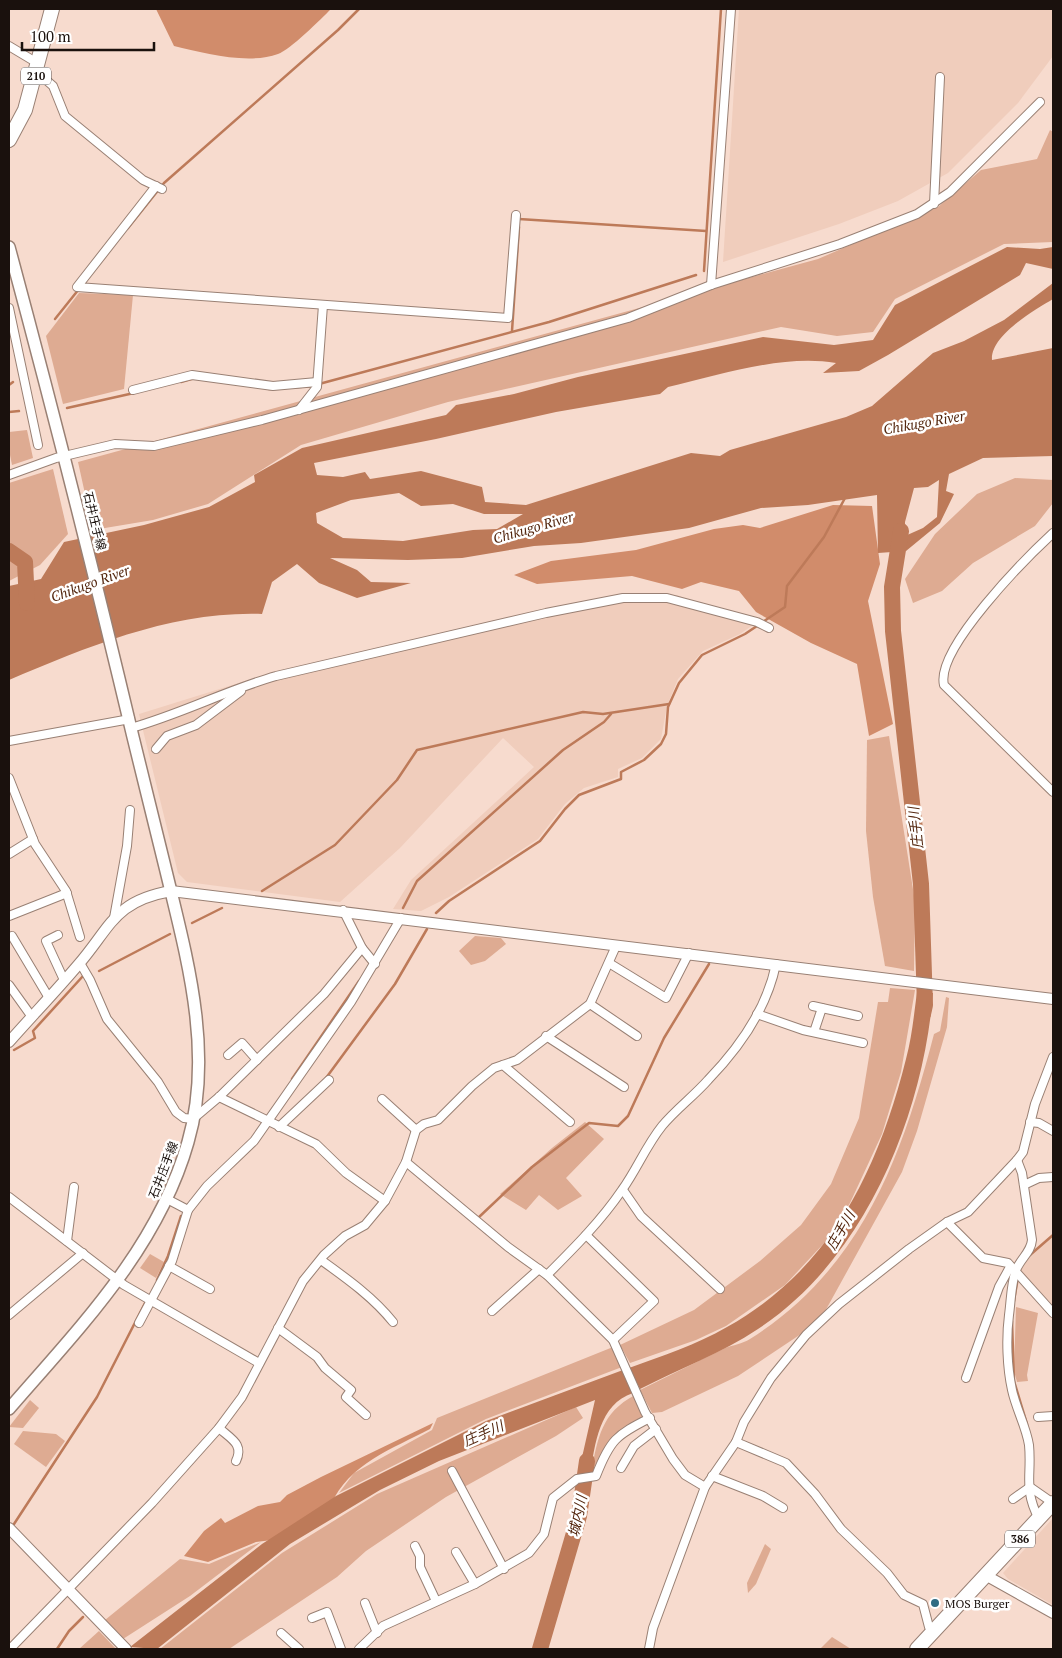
<svg xmlns="http://www.w3.org/2000/svg" width="1062" height="1658" viewBox="0 0 1062 1658" font-family="'PT Serif','Noto Sans JP',serif">
<rect width="100%" height="100%" fill="#f7dbce"/>
<g fill="#f0cdbc">
<polygon points="739,9 1053,9 1053,56 1018,103 948,173 898,201 839,224 723,262"/>
<polygon points="677,595 753,625 740,634 703,651 678,679 667,706 661,739 642,758 618,769 618,777 584,788 565,804 538,839 449,897 421,911 393,909 411,880 534,767 503,738 400,848 340,902 187,882 178,873 139,714 242,682 504,619 620,596"/>
<polygon points="1053,1236 1053,1310 1020,1271 1033,1252"/>
<polygon points="1053,1518 1053,1605 1008,1579 1003,1573"/>
</g>
<g fill="#deab92">
<polygon points="1050,130 1053,132 1053,242 1004,244 895,299 873,332 837,336 781,327 448,402 301,445 208,504 153,520 93,530 78,462 818,259 938,207 981,170 1037,159"/>
<polygon points="79,293 133,295 124,389 63,404 46,336"/>
<polygon points="27,430 33,458 12,465 9,450 9,432"/>
<polygon points="53,469 68,534 40,565 9,581 9,483"/>
<polygon points="1015,478 1053,480 1053,503 1035,526 973,563 942,591 913,603 905,579 935,534 977,494"/>
<polygon points="889,736 915,902 914,971 885,966 873,897 866,831 867,740"/>
<polygon points="475,936 501,938 506,944 485,961 471,965 459,951"/>
<polygon points="890,988 915,990 901,1072 882,1134 850,1203 827,1240 785,1285 726,1326 696,1340 630,1363 620,1345 694,1310 760,1261 801,1225 831,1184 859,1118 878,1002 888,1002"/>
<path d="M946,997L949,998L947,1027L917,1131L902,1172L823,1315L801,1334L738,1376L662,1412L652,1413L640,1390C668,1376 697,1362 725,1348C733,1345 742,1344 750,1339C862,1268 902,1157 934,1034L940,1031Z"/>
<polygon points="585,1122 604,1139 566,1178 582,1196 558,1210 539,1195 526,1210 500,1194 552,1148"/>
<polygon points="150,1254 164,1262 156,1278 140,1268"/>
<polygon points="1016,1307 1038,1313 1027,1375 1028,1381 1017,1382 1014,1371"/>
<polygon points="613,1347 622,1367 486,1419 339,1493 354,1473 432,1430 437,1418"/>
<path d="M635,1395L645,1417L622,1429L609,1441L591,1473C598,1438 601,1413 635,1395Z"/>
<polygon points="30,1400 39,1408 23,1428 9,1427"/>
<polygon points="576,1407 583,1418 556,1436 446,1497 366,1551 337,1577 229,1649 160,1649 282,1553 377,1494"/>
<polygon points="23,1431 56,1434 65,1441 46,1467 14,1444"/>
<polygon points="261,1542 190,1596 123,1639 105,1620 180,1559 209,1564"/>
<polygon points="765,1544 771,1549 756,1584 748,1593 747,1583"/>
<polygon points="99,1631 116,1649 79,1649"/>
<polygon points="832,1637 851,1649 820,1649"/>
</g>
<g fill="#d18c6b">
<path d="M156,9H331C321,19 290,50 278,54C248,65 203,53 174,46Z"/>
<polygon points="833,505 872,506 880,564 868,601 893,724 869,736 857,664 811,643 756,612 739,591 701,582 682,589 632,576 537,584 514,575 551,561 636,550 714,529 743,525 760,528"/>
<path d="M433,1423L430,1429C394,1448 348,1464 331,1505L272,1540L256,1542L208,1562L184,1556L204,1531L221,1518L225,1523L258,1506L280,1502L287,1495L321,1477Z"/>
</g>
<g fill="#bd7a59" fill-rule="evenodd">
<path d="M1007,247L1040,249L1053,247V269L1026,263L1020,275L888,355L859,371L823,373L836,363C782,354 721,375 668,387L660,394L556,412L436,439L314,463L317,475L343,477L365,472L370,479L421,471L482,487L485,502L526,505L691,453L720,456L730,450L846,417L872,406L933,353L964,341L1004,320L1053,283V299C1035,310 990,335 992,360L1053,348V456L983,458L949,474L946,491L954,494L940,523L906,551L878,553L877,495L808,505L761,508L689,528L581,543L534,546L462,558L408,560L330,558L357,570L371,582L411,583L357,598L319,583L297,564L272,582L262,614C172,611 90,646 9,680V586L41,579L64,542L144,525L209,507L255,482L254,475L302,448L446,415L456,405L514,394L578,377L763,337L834,345L873,340L895,305ZM939,480L937,517L923,528L905,536V522L914,488L928,487ZM399,493L421,506L453,504L484,514H523L497,529L473,530L403,541L343,538L317,523L316,513L351,500Z"/>
<path d="M917,992L933,993C923,1116 865,1259 758,1329C722,1353 679,1369 640,1389L629,1368C662,1356 696,1345 727,1327C831,1269 878,1170 906,1059C912,1037 914,1014 917,992Z"/>
<path d="M623,1370L633,1393C599,1404 595,1445 590,1474L578,1475L595,1400L439,1461L380,1490L290,1544L157,1649L130,1647L262,1544L336,1496L486,1421Z"/>
</g>
<g fill="none" stroke-linecap="round" stroke-linejoin="round">
<g stroke="#bd7a59" stroke-width="2.5">
<polyline points="519,219 706,231"/>
<polyline points="128,228 164,183 338,30 359,9"/>
<polyline points="704,271 721,9"/>
<polyline points="55,319 79,289"/>
<polyline points="512,331 519,227"/>
<polyline points="181,382 195,378"/>
<polyline points="319,384 549,322 696,275"/>
<polyline points="9,385 13,382"/>
<polyline points="269,389 314,386"/>
<polyline points="67,408 134,393"/>
<polyline points="9,412 19,411"/>
<polyline points="262,891 335,845 397,780 417,750 583,712 603,714 669,704"/>
<polyline points="403,908 417,881 563,750 604,722 611,714"/>
<polyline points="436,913 449,901 540,841 565,809 579,795 621,779 621,772 644,760 661,744 666,734 668,707 679,683 702,655 745,634 785,607 787,586 824,537 845,498"/>
<polyline points="192,923 222,908"/>
<polyline points="99,971 170,934"/>
<polyline points="14,1050 35,1038 33,1031 83,976"/>
<polyline points="326,1078 395,984 427,929"/>
<polyline points="292,1079 359,981"/>
<polyline points="478,1218 532,1167 589,1123 618,1126 628,1116 664,1038 709,964"/>
<polyline points="1030,1255 1053,1235"/>
<polyline points="157,1280 168,1256 181,1216"/>
<polyline points="1014,1301 1018,1277"/>
<polyline points="1012,1321 1014,1381 1027,1424"/>
<polyline points="14,1524 97,1397 145,1303"/>
<polyline points="57,1649 69,1631 83,1617"/>
</g>
<g stroke="#bd7a59" stroke-width="16">
<polyline points="901,531 892,587 893,631 921,884 925,1005 923,1014"/>
<polyline points="9,551 25,562 27,603"/>
<polyline points="540,1649 579,1516 587,1461"/>
</g>
<g stroke="#998074" stroke-width="10">
<g id="minor">
<polyline points="9,46 39,64"/>
<polyline points="37,72 53,86 65,116 143,180 162,189"/>
<polyline points="156,186 77,287 508,318 516,215"/>
<polyline points="934,204 940,77"/>
<polyline points="711,285 731,9"/>
<polyline points="9,308 38,445"/>
<polyline points="133,390 192,375 273,386 317,382"/>
<polyline points="299,410 317,387 323,305"/>
<polyline points="9,475 56,458 115,444 154,446 262,420 628,318 711,285 840,244 917,214 950,192 1040,102"/>
<path d="M1053,533C1027,557 935,649 944,685L1053,792"/>
<path d="M131,728C181,714 227,690 276,676L546,613L623,598H667L757,622L769,628"/>
<polyline points="9,741 130,719"/>
<polyline points="156,749 167,736 196,725 241,691"/>
<polyline points="9,778 35,844 66,891 80,937"/>
<polyline points="9,854 33,839"/>
<polyline points="9,916 67,893"/>
<polyline points="114,918 127,846 130,810"/>
<polyline points="58,935 46,941 64,980"/>
<polyline points="12,936 49,998"/>
<polyline points="362,948 375,964"/>
<polyline points="80,963 90,980 107,1019 158,1082 176,1112 184,1118 193,1119 219,1097 324,994 362,948 343,910"/>
<polyline points="609,963 666,998 689,953"/>
<polyline points="9,985 32,1017"/>
<polyline points="590,1004 637,1036"/>
<polyline points="813,1006 858,1016"/>
<polyline points="757,1014 803,1030 863,1043"/>
<polyline points="814,1032 822,1008"/>
<polyline points="546,1036 624,1087"/>
<polyline points="228,1055 242,1043 257,1060"/>
<polyline points="503,1065 570,1122"/>
<polyline points="219,1097 316,1144 346,1173 385,1201"/>
<polyline points="382,1099 416,1130"/>
<polyline points="1030,1122 1039,1123 1053,1131"/>
<polyline points="279,1127 329,1080"/>
<path d="M1017,1160L1022,1173L1032,1240C1031,1252 1021,1258 1016,1270C1011,1283 1011,1301 1009,1315C1006,1338 1007,1367 1012,1390C1016,1409 1026,1426 1029,1445C1032,1475 1023,1489 1039,1519"/>
<polyline points="406,1162 508,1247 547,1275 613,1340 645,1412 673,1459 685,1475 705,1487"/>
<polyline points="1024,1185 1039,1178 1053,1177"/>
<polyline points="623,1190 641,1216 720,1289"/>
<polyline points="9,1197 124,1285 259,1363"/>
<polyline points="188,1210 207,1186 254,1141 351,1002 401,918"/>
<polyline points="947,1222 983,1258 1008,1263 1053,1313"/>
<polyline points="586,1235 654,1301 613,1340"/>
<polyline points="67,1241 74,1187"/>
<path d="M321,1260C346,1278 373,1297 393,1322"/>
<polyline points="169,1266 210,1289"/>
<path d="M547,1275C574,1248 601,1221 622,1190C637,1169 646,1146 662,1126C676,1109 694,1096 708,1080C739,1048 767,1008 776,964"/>
<polyline points="492,1311 539,1269"/>
<polyline points="9,1315 83,1253"/>
<polyline points="139,1323 172,1261 188,1210 167,1199"/>
<polyline points="278,1328 317,1357 325,1368 351,1390 346,1397 366,1415"/>
<polyline points="966,1378 999,1287 1010,1267"/>
<polyline points="1038,1417 1053,1416"/>
<path d="M219,1428C231,1439 244,1444 236,1461"/>
<polyline points="736,1442 786,1463 815,1494 841,1529 887,1573 904,1595 923,1604 929,1627 933,1632"/>
<polyline points="621,1468 634,1446 656,1429"/>
<polyline points="452,1471 504,1569"/>
<polyline points="712,1476 763,1496 783,1508"/>
<polyline points="1013,1499 1030,1487 1053,1503"/>
<polyline points="415,1546 420,1556 420,1567 436,1601"/>
<polyline points="456,1552 475,1584"/>
<polyline points="365,1603 377,1633"/>
<polyline points="312,1618 327,1612 341,1649"/>
<polyline points="281,1633 299,1649"/>
<polyline points="10,1649 152,1503 219,1428 242,1397 303,1281 324,1255 345,1236 365,1225 385,1201 406,1162 416,1130 424,1124 438,1120 472,1086 494,1068 517,1060 590,1004 616,946"/>
<path d="M359,1649L383,1626L475,1584L529,1553L544,1534L553,1498L577,1479L596,1476C610,1440 616,1435 650,1418"/>
<polyline points="649,1649 653,1628 705,1487 736,1442 744,1422 771,1378 806,1335 839,1304 909,1249 947,1222 968,1212 1017,1160 1023,1152 1035,1104 1053,1057"/>
</g>
</g>
<g stroke="#998074" stroke-width="12">
<g id="tertiary">
<path d="M9,1042C32,1016 56,991 78,965C111,927 114,901 171,891L1053,999"/>
<polyline points="9,1528 126,1649"/>
<polyline points="987,1576 1053,1613"/>
</g>
</g>
<g stroke="#998074" stroke-width="14">
<path id="secondary" d="M9,247C53,410 94,573 133,737C144,782 155,826 166,871C187,958 214,1053 188,1142C158,1248 80,1327 9,1409"/>
</g>
<g stroke="#998074" stroke-width="16">
<g id="trunk">
<polyline points="9,140 25,110 52,9"/>
<polyline points="917,1649 1053,1503"/>
</g>
</g>
<use href="#minor" stroke="#fff" stroke-width="8"/>
<use href="#tertiary" stroke="#fff" stroke-width="10"/>
<use href="#secondary" stroke="#fff" stroke-width="11"/>
<use href="#trunk" stroke="#fff" stroke-width="14"/>
</g>
<circle fill="#2f6b82" stroke="#fff" stroke-width="2" cx="935" cy="1603" r="5"/>
<g text-anchor="middle" dominant-baseline="central" stroke-width="5" stroke-linejoin="round" paint-order="stroke">
<g fill="#fff" stroke="#5f5856" stroke-width="1">
<rect x="21" y="67.5" width="30" height="17" rx="4"/>
<rect x="1005" y="1530.5" width="30" height="17" rx="4"/>
</g>
<g font-size="11" font-weight="bold" fill="#1a110d">
<text x="36" y="76">210</text>
<text x="1020" y="1539">386</text>
</g>
<g font-size="12" fill="#1a110d" stroke="#fff">
<text transform="translate(95 521) rotate(76)">石井庄手線</text>
<text transform="translate(163 1170) rotate(-69)">石井庄手線</text>
</g>
<g font-size="12" fill="#1a110d" stroke="#fff" text-anchor="start">
<text x="945" y="1603">MOS Burger</text>
</g>
<g font-size="14" font-style="italic" fill="#53260e" stroke="#fff">
<text transform="translate(924 422) rotate(-10)">Chikugo River</text>
<text transform="translate(533 527) rotate(-16)">Chikugo River</text>
<text transform="translate(90 583) rotate(-20)">Chikugo River</text>
<text transform="translate(915 828) rotate(-96)">庄手川</text>
<text transform="translate(840 1230) rotate(-60)">庄手川</text>
<text transform="translate(483 1433) rotate(-24)">庄手川</text>
<text transform="translate(577 1516) rotate(-78)">城内川</text>
</g>
</g>
<rect width="1062" height="1658" fill="none" stroke="#1a110d" stroke-width="20"/>
<path d="M22 42v8h132v-8" fill="none" stroke="#1a110d" stroke-width="2.5"/>
<text x="30" y="42" font-size="15" fill="#1a110d" stroke="#ffffff" stroke-width="4" paint-order="stroke">100 m</text>
</svg>
